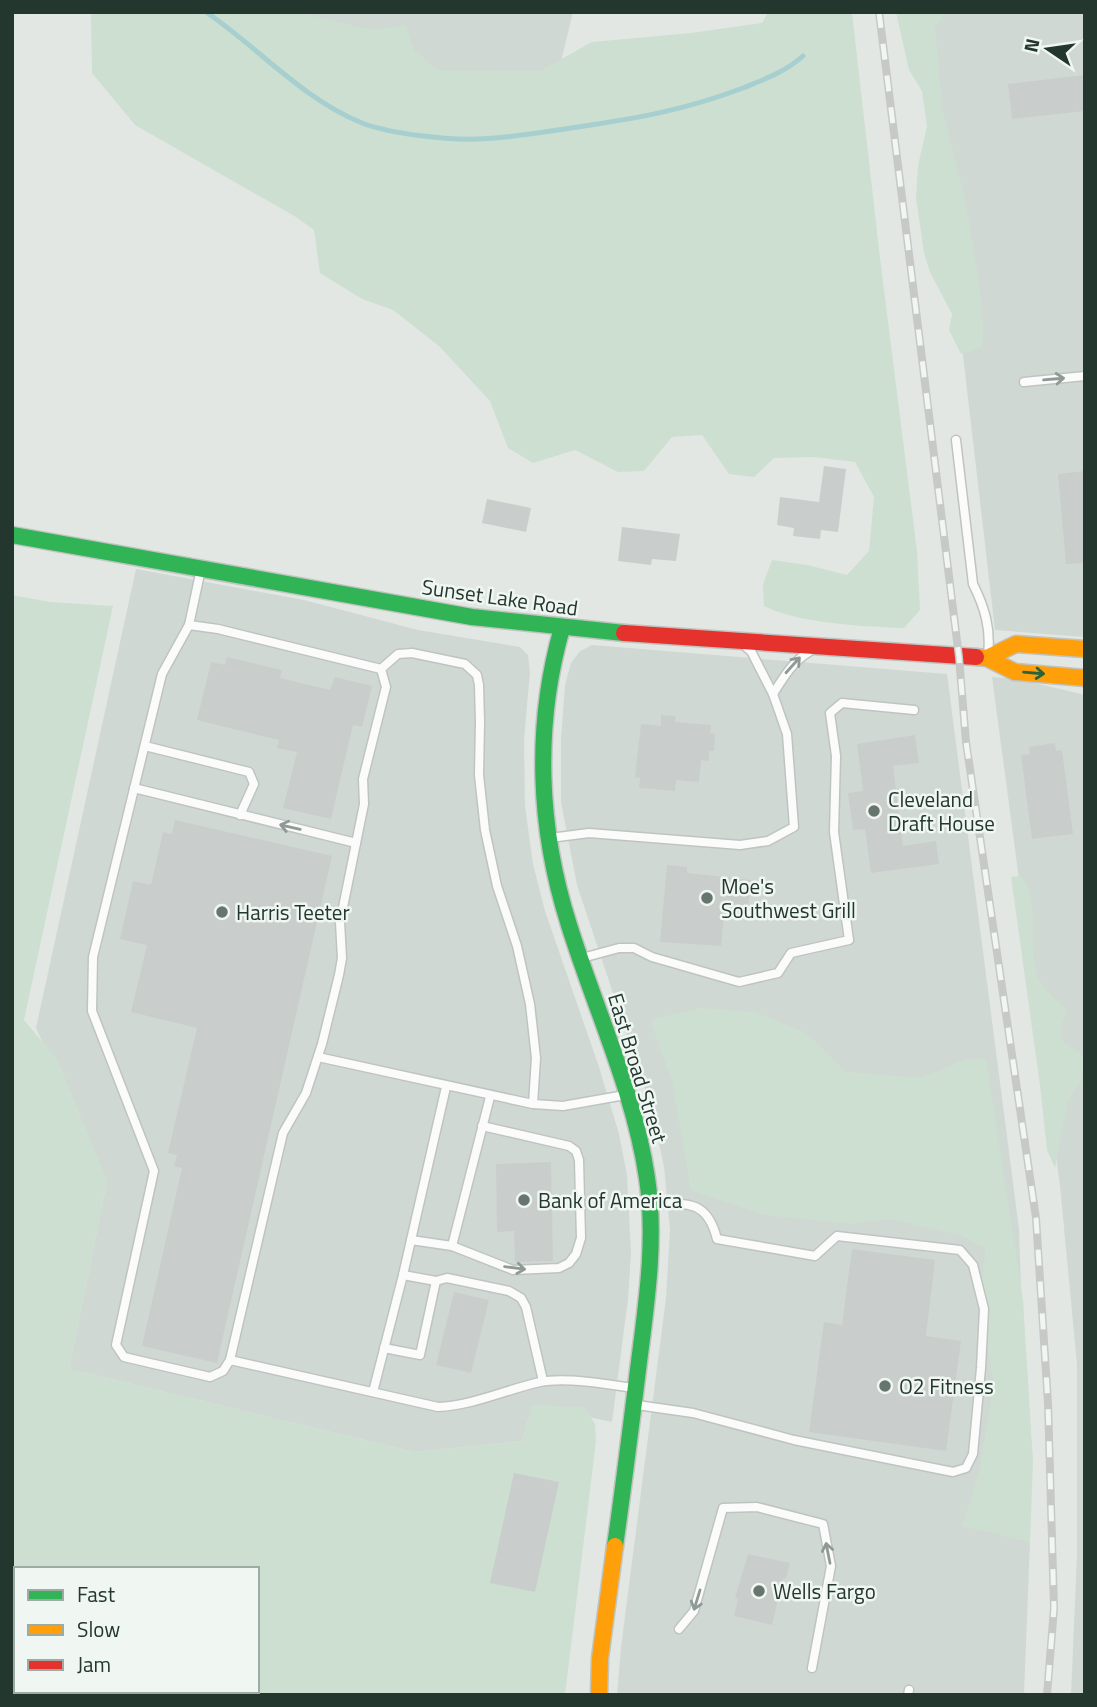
<svg xmlns="http://www.w3.org/2000/svg" width="1097" height="1707" viewBox="0 0 1097 1707" font-family="'Titillium Web',sans-serif">
<rect width="100%" height="100%" fill="#e2e7e4"/>
<g fill="#d0d8d4">
<polygon points="230,12 573,12 552,99 336,84"/>
<polygon points="923,12 1085,12 1085,637 995,630"/>
<polygon points="136,569 304,600 418,630 520,647 528,655 530,672 524,740 525,806 533,864 545,911 599,1067 619,1134 627,1175 631,1253 628,1299 612,1422 533,1405 522,1441 415,1452 69,1369 107,1181 36,1028"/>
<polygon points="592,645 947,674 1019,1229 1030,1542 1024,1695 617,1695 621,1647 666,1298 670,1230 664,1167 652,1110 577,885 561,802 561,740 565,685 571,663 580,651"/>
<polygon points="992,677 1018,679 1085,695 1085,1695 1071,1695 1077,1555 1077,1364 1060,1186"/>
</g>
<g fill="#cddfd0" fill-rule="evenodd">
<path d="M91,12H297L373,30L405,25L414,50L437,70L540,71L592,42L691,33L762,23L768,12H852L880,258L917,551L920,610L904,628C867,627 796,623 764,606L763,584L772,560L807,565L847,575L869,551L874,497L855,462L813,457L774,458L754,477L729,474L702,435L672,437L644,471L618,472L575,450L533,463L508,448L490,401L439,346L393,310L362,299L320,273L314,230L296,217L135,125L92,73Z"/>
<polygon points="896,12 947,12 935,27 942,108 966,203 979,282 983,326 982,347 961,354 949,330 952,314 930,272 924,253 916,198 918,166 927,126 922,91 909,70"/>
<path d="M12,595L50,602L113,606L24,1020L57,1059L107,1181L69,1369L415,1452L522,1441L533,1405L584,1407L595,1424L596,1441L565,1695H12ZM16,1569H257V1691H16Z"/>
<path d="M1021,876C1043,903 1025,945 1038,977C1042,989 1059,1001 1067,1010L1062,1023V1041L1085,1057L1081,1082L1068,1100L1055,1168L1047,1150L1040,1085L1011,877Z"/>
<polygon points="700,1008 755,1012 806,1033 846,1072 921,1078 966,1059 986,1059 1023,1300 1033,1462 1030,1542 962,1526 979,1472 994,1383 979,1304 986,1248 960,1235 891,1219 852,1224 764,1215 691,1190 672,1081 650,1020"/>
</g>
<g fill="none" stroke-linecap="round" stroke-linejoin="round">
<path stroke="#a7cfd0" stroke-width="5" d="M206,12C259,48 301,98 362,123C391,134 446,140 477,139C511,138 544,132 578,127C638,118 685,110 743,88C765,79 785,72 803,56"/>
</g>
<g fill="#c9cecc">
<polygon points="1085,75 1085,111 1012,119 1008,84"/>
<polygon points="824,466 846,469 838,532 821,530 820,539 793,536 794,528 777,525 780,497 819,502"/>
<polygon points="1085,471 1085,563 1066,564 1058,474"/>
<polygon points="487,499 531,508 526,532 482,523"/>
<polygon points="622,527 680,534 676,561 652,559 651,565 618,561"/>
<polygon points="227,657 282,670 280,678 330,690 335,677 372,686 362,727 353,725 331,819 283,808 297,752 277,748 279,740 197,720 211,662 225,665"/>
<polygon points="661,715 676,716 675,722 711,725 710,733 715,734 714,751 709,751 709,761 701,760 699,782 676,780 675,791 639,788 640,778 635,777 641,724 661,726"/>
<polygon points="915,735 919,763 893,766 903,846 936,841 939,864 871,873 865,829 853,830 848,793 863,791 857,744"/>
<polygon points="1055,743 1056,751 1062,750 1073,834 1032,839 1021,755 1030,754 1029,747"/>
<polygon points="175,820 332,856 217,1363 142,1346 182,1168 174,1166 177,1155 168,1153 197,1028 131,1012 147,945 120,939 133,881 151,885 163,832 172,834"/>
<polygon points="667,865 687,867 687,873 751,880 747,919 724,916 721,946 660,942"/>
<polygon points="551,1162 553,1261 515,1262 514,1231 497,1232 496,1164"/>
<polygon points="852,1249 935,1260 926,1336 961,1341 946,1451 809,1432 824,1322 842,1325"/>
<polygon points="454,1292 489,1300 471,1373 436,1365"/>
<polygon points="514,1473 559,1482 535,1592 490,1583"/>
<polygon points="748,1554 790,1563 786,1579 783,1578 772,1625 734,1616 738,1599 735,1598"/>
</g>
<g fill="none" stroke-linecap="round" stroke-linejoin="round">
<g stroke="#bfc4c1" stroke-width="11">
<g id="lane">
<polyline points="1024,382 1085,376"/>
<path d="M956,440L973,584C985,608 991,629 988,655"/>
<path d="M201,569L189,625L218,629L381,669L386,687L363,779L364,804L340,922L342,958L339,975L322,1044L306,1093L283,1133L230,1360L438,1407C474,1405 505,1390 540,1382C564,1377 608,1384 633,1388"/>
<polyline points="189,625 162,674 93,957 92,1011 154,1171 116,1345 124,1357 210,1377 223,1371 230,1360"/>
<polyline points="381,669 398,654 412,653 465,664 477,675 479,685 480,722 479,775 485,830 497,886 517,946 530,1004 536,1058 533,1104"/>
<path d="M773,694C783,678 793,661 809,652"/>
<polyline points="145,746 249,772 254,784 240,815"/>
<polyline points="134,788 356,843"/>
<polyline points="550,838 589,833 740,845 768,841 794,827 787,734 773,694 751,651 747,648"/>
<polyline points="582,958 619,948 634,948 652,957 739,982 778,973 791,953 849,940 834,832 836,756 830,713 842,703 914,710"/>
<polyline points="318,1057 533,1104 563,1106 625,1095"/>
<polyline points="411,1240 452,1246 513,1270 559,1268 569,1263 576,1254 581,1238 579,1160 576,1151 569,1146 482,1126"/>
<polyline points="452,1246 490,1097"/>
<polyline points="403,1275 436,1281"/>
<polyline points="384,1348 420,1355 436,1281 447,1278 509,1291 521,1298 526,1307 543,1381"/>
<polyline points="373,1392 403,1275 446,1087"/>
<path d="M637,1405L693,1413L794,1440L953,1472L966,1468L973,1454L981,1368L984,1309L973,1265L960,1250L837,1236L815,1256L717,1239C707,1199 686,1203 652,1205"/>
<polyline points="679,1629 694,1611 723,1508 757,1507 823,1524 831,1566 812,1668"/>
<polyline points="908,1695 909,1690"/>
</g>
</g>
<g stroke="#bfc4c1" stroke-width="19">
<g id="fast">
<polyline points="12,535 472,617 624,633"/>
<path d="M562,628C534,726 538,828 569,925C595,1009 634,1090 647,1178C657,1244 645,1312 637,1378C630,1434 623,1490 615,1546"/>
</g>
</g>
<g stroke="#bfc4c1" stroke-width="19">
<g id="slow">
<polyline points="976,657 987,658 1015,672 1085,678"/>
<polyline points="987,658 1016,644 1085,649"/>
<polyline points="599,1695 600,1658 615,1546"/>
</g>
</g>
<g stroke="#bfc4c1" stroke-width="19">
<polyline id="jam" points="624,633 976,657"/>
</g>
<use href="#lane" stroke="#fbfbfb" stroke-width="8"/>
<use href="#fast" stroke="#30b455" stroke-width="16"/>
<use href="#slow" stroke="#ff9f0a" stroke-width="16"/>
<use href="#jam" stroke="#e5322d" stroke-width="16"/>
<g stroke="#c6c9c8" stroke-width="8">
<polyline id="rail" points="879,12 959,657 966,742 1036,1218 1048,1403 1054,1608 1047,1695"/>
</g>
<use href="#rail" stroke="#f0f6f2" stroke-width="5" stroke-dasharray="16" stroke-linecap="butt"/>
</g>
<defs><path id="oneway-shaft" d="M-6 0H5M1.5-3L5.5 0L1.5 3" fill="none" stroke-width="1.6" stroke-linecap="round" stroke-linejoin="round" transform="scale(1.75)"/></defs>
<g stroke="#8f9995">
<use href="#oneway-shaft" transform="translate(1054 379) rotate(-5)"/>
<use href="#oneway-shaft" transform="translate(793 665) rotate(-48)"/>
<use href="#oneway-shaft" transform="translate(290 827) rotate(-167)"/>
<use href="#oneway-shaft" transform="translate(515 1268) rotate(8)"/>
<use href="#oneway-shaft" transform="translate(828 1553) rotate(-101)"/>
<use href="#oneway-shaft" transform="translate(697 1600) rotate(107)"/>
</g>
<use stroke="#28633c" href="#oneway-shaft" transform="translate(1034 673) rotate(5)"/>
<g fill="#66756e" stroke="#f0f6f2" stroke-width="2.5">
<circle cx="874" cy="811" r="7"/>
<circle cx="707" cy="898" r="7"/>
<circle cx="222" cy="912" r="7"/>
<circle cx="524" cy="1200" r="7"/>
<circle cx="885" cy="1386" r="7"/>
<circle cx="759" cy="1591" r="7"/>
</g>
<g text-anchor="middle" dominant-baseline="central" stroke-width="5" stroke-linejoin="round" paint-order="stroke">
<g font-size="21" fill="#23372f" stroke="#f0f6f2">
<text transform="translate(500 597) rotate(8)">Sunset Lake Road</text>
<text transform="translate(638 1068) rotate(73)">East Broad Street</text>
</g>
<g font-size="21" fill="#23372f" stroke="#f0f6f2" text-anchor="start">
<text x="888" y="799">Cleveland<tspan x="888" dy="24">Draft House</tspan></text>
<text x="721" y="886">Moe's<tspan x="721" dy="24">Southwest Grill</tspan></text>
<text x="236" y="912">Harris Teeter</text>
<text x="538" y="1200">Bank of America</text>
<text x="899" y="1386">O2 Fitness</text>
<text x="773" y="1591">Wells Fargo</text>
</g>
</g>
<rect width="1097" height="1707" fill="none" stroke="#23372f" stroke-width="28"/>
<rect x="14" y="1567" width="245" height="126" fill="#f0f6f2" stroke="#9eaaa4" stroke-width="2"/>
<rect x="28" y="1590" width="35" height="10" fill="#30b455" stroke="#9eaaa4" stroke-width="2"/>
<text x="77" y="1602" font-size="21" fill="#23372f">Fast</text>
<rect x="28" y="1625" width="35" height="10" fill="#ff9f0a" stroke="#9eaaa4" stroke-width="2"/>
<text x="77" y="1637" font-size="21" fill="#23372f">Slow</text>
<rect x="28" y="1660" width="35" height="10" fill="#e5322d" stroke="#9eaaa4" stroke-width="2"/>
<text x="77" y="1672" font-size="21" fill="#23372f">Jam</text>
<g transform="translate(1048 49) rotate(283)" stroke="#f0f6f2" stroke-width="5" paint-order="stroke">
<path d="M0-5L12 26L0 18L-12 26Z" fill="#23372f"/>
<text y="-10" font-size="19" font-weight="bold" text-anchor="middle" fill="#23372f">N</text>
</g>
</svg>
